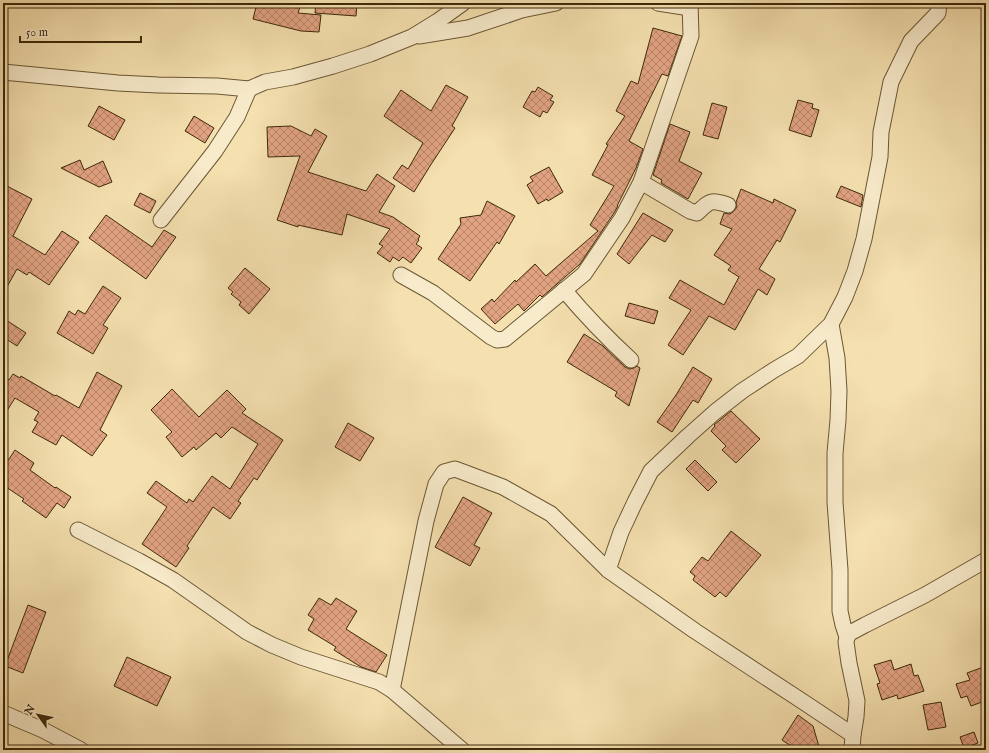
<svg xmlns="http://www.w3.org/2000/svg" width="989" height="753" viewBox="0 0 989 753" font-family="'IM FELL English',serif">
  <defs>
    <pattern id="building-cross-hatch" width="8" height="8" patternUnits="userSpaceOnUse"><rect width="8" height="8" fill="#e2a382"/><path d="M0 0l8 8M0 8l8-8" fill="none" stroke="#b88569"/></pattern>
  </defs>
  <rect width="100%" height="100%" fill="#f5e0af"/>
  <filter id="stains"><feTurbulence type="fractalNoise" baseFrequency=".005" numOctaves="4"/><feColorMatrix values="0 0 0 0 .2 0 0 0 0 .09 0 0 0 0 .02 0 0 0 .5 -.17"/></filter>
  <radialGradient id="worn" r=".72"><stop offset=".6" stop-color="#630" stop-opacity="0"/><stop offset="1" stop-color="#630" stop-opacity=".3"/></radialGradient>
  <g fill="url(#building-cross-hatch)" stroke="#3d290b">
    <polygon points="257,3 285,3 300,7 298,13 321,15 319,32 301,31 253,19"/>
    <polygon points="316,3 357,3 356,16 315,13"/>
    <polygon points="653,28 682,36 668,76 662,74 629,141 643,149 636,168 617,206 618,206 614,213 580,264 542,297 540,295 524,311 518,304 495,324 481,309 492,299 494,302 515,280 516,282 535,264 546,276 598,231 590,225 614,186 592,175 608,145 606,144 625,116 616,111 631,81 638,84"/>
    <polygon points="446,85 468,97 452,126 455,128 430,166 414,192 393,178 402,165 408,169 423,143 384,116 401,90 431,111"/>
    <polygon points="538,87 553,96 550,100 554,102 547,113 543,111 540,117 523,107 532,91 535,92"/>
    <polygon points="798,100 813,104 812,108 819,110 811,137 789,130"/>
    <polygon points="712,103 727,107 718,139 703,135"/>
    <polygon points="99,106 125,120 114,140 88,126"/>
    <polygon points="194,116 214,128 205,143 185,131"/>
    <polygon points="670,124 690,132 679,161 702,173 688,199 661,183 662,180 653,175"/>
    <polygon points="291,126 311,136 315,129 327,136 308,172 366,191 377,174 395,186 379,212 393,217 420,236 418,239 419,240 416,244 422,248 411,263 403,257 399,261 393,257 390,262 377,253 383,246 379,244 390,229 347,214 342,235 298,225 298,227 277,220 300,156 268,157 267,127"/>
    <polygon points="80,160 84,170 103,161 112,182 99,187 61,168"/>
    <polygon points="549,167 563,192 548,201 547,199 538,204 527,185 533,181 530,177"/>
    <polygon points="3,184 32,199 13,236 45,255 62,231 79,242 49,285 29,272 27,275 17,269 3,294"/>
    <polygon points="841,186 863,195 861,207 836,197"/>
    <polygon points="741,189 773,203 774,199 796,210 780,242 777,240 759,269 775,279 767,295 758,289 735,330 709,316 683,355 668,345 691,310 669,298 680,280 724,305 739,277 728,270 731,266 714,255 732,229 720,224 724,213 730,214 734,211 737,207 736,202"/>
    <polygon points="140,193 156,201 150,213 134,205"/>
    <polygon points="487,201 515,216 499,244 497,242 470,281 438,259 461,224 460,218 481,215"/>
    <polygon points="643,213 673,230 665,242 652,235 629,264 617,254"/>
    <polygon points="106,215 152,247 164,230 176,237 146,279 89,238"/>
    <polygon points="245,268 270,289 249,314 239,305 241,302 231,294 233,292 228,288"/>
    <polygon points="103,286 121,298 103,325 108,328 93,354 57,333 69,311 75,315 78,310 85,314"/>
    <polygon points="629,303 658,311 654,324 625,316"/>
    <polygon points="3,318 26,333 17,346 3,337"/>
    <polygon points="584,334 603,346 625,367 629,369 634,368 637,366 640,368 629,406 615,396 617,392 567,362"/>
    <polygon points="693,367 712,379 698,403 693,400 672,432 657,422 676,395"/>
    <polygon points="97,372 122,386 100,430 107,435 92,456 62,435 56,445 32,432 38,422 34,420 39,412 15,398 3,417 3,377 9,380 13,374 20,378 21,376 55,396 56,395 79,408"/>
    <polygon points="172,389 199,417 227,390 246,409 242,413 283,440 257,480 254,478 238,501 241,503 230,519 213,507 187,546 189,548 176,567 142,544 167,507 147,493 156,481 187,503 189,499 193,502 212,476 230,489 258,444 232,427 221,438 216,433 196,450 194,447 182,457 166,437 172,432 151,410"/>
    <polygon points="731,411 760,439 736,463 722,450 726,446 711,431 715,426 714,425"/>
    <polygon points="348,423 374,438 360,461 335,447"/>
    <polygon points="15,450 34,463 30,470 55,488 56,487 71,497 64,508 57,503 46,518 22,501 24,499 3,485 3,468"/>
    <polygon points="695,460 717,482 708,491 686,469"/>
    <polygon points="463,497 492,513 474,545 480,548 470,566 435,547"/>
    <polygon points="731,531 761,555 726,597 720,592 715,597 693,580 695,576 690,572 702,557 708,561"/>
    <polygon points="319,598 331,605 336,598 357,611 346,629 387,655 376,672 361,667 334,650 336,647 308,630 314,619 308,615"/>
    <polygon points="28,605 46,612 23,673 5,666"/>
    <polygon points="127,657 171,677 157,706 114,686"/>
    <polygon points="891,660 894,670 911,664 914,676 918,675 924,691 898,699 897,695 882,700 877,684 880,683 874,665"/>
    <polygon points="986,666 986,682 981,684 983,690 981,691 985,701 971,706 967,696 961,698 956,684 970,680 967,673"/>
    <polygon points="941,702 946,727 928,730 923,705"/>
    <polygon points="798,715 813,726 820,750 797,750 782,740"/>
    <polygon points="974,732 978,743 964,748 960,737"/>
  </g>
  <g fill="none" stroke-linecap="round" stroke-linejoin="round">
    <g stroke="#6b5734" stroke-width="17">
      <g id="street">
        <polyline points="658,3 690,8"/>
        <polyline points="419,36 468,28 522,10 556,3"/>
        <polyline points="3,72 118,83 158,85 217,86 249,89 265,82 293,77 333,66 370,54 412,37 438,21 463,3"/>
        <path d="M641 182 690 211 697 213C710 201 710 199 728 205"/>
        <polyline points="161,220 215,151 237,117 249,89"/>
        <polyline points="401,275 433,293 491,337 497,340 505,339 584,274 622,218 641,182 691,36 690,3"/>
        <path d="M564 290C585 315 607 338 631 360"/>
        <polyline points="831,324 837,358 839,391 838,420 835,453 835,502 840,570 840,611 843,625 847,637"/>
        <polyline points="78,530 139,561 173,580 247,632 272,645 301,657 379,682 392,690 462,750"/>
        <polyline points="608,570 621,532 635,502 651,471 688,436 715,412 742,391 774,370 798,356 831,324 845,297 855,271 864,239 880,157 881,132 891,82 911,41 938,13 939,3"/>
        <polyline points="392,690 426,521 436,484 444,472 455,469 503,487 551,514 608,570 695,631 805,703 853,735"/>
        <polyline points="3,713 43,730 81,750"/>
        <polyline points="852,750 853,735 856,717 857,701 849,663 846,642 847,637 850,633 865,625 925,595 986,560"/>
      </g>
    </g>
    <use href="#street" stroke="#f8ebcb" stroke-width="15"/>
  </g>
  <rect width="989" height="753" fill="none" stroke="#f5e0af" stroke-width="16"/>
  <rect x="4" y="4" width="981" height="745" fill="none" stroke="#3d290b" stroke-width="2"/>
  <rect x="8" y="8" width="973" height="737" fill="none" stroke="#3d290b"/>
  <g transform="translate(38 715) rotate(303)" stroke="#f8ebcb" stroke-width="3" paint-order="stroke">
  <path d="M0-3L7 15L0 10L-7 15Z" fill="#3d290b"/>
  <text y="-6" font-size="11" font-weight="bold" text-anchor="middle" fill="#3d290b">N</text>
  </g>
  <path d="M20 36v6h121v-6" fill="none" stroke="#3d290b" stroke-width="2"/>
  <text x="26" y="36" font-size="12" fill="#3d290b" stroke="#f8ebcb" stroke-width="3" paint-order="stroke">50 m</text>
  <rect width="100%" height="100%" filter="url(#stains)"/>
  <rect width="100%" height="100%" fill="url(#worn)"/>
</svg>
